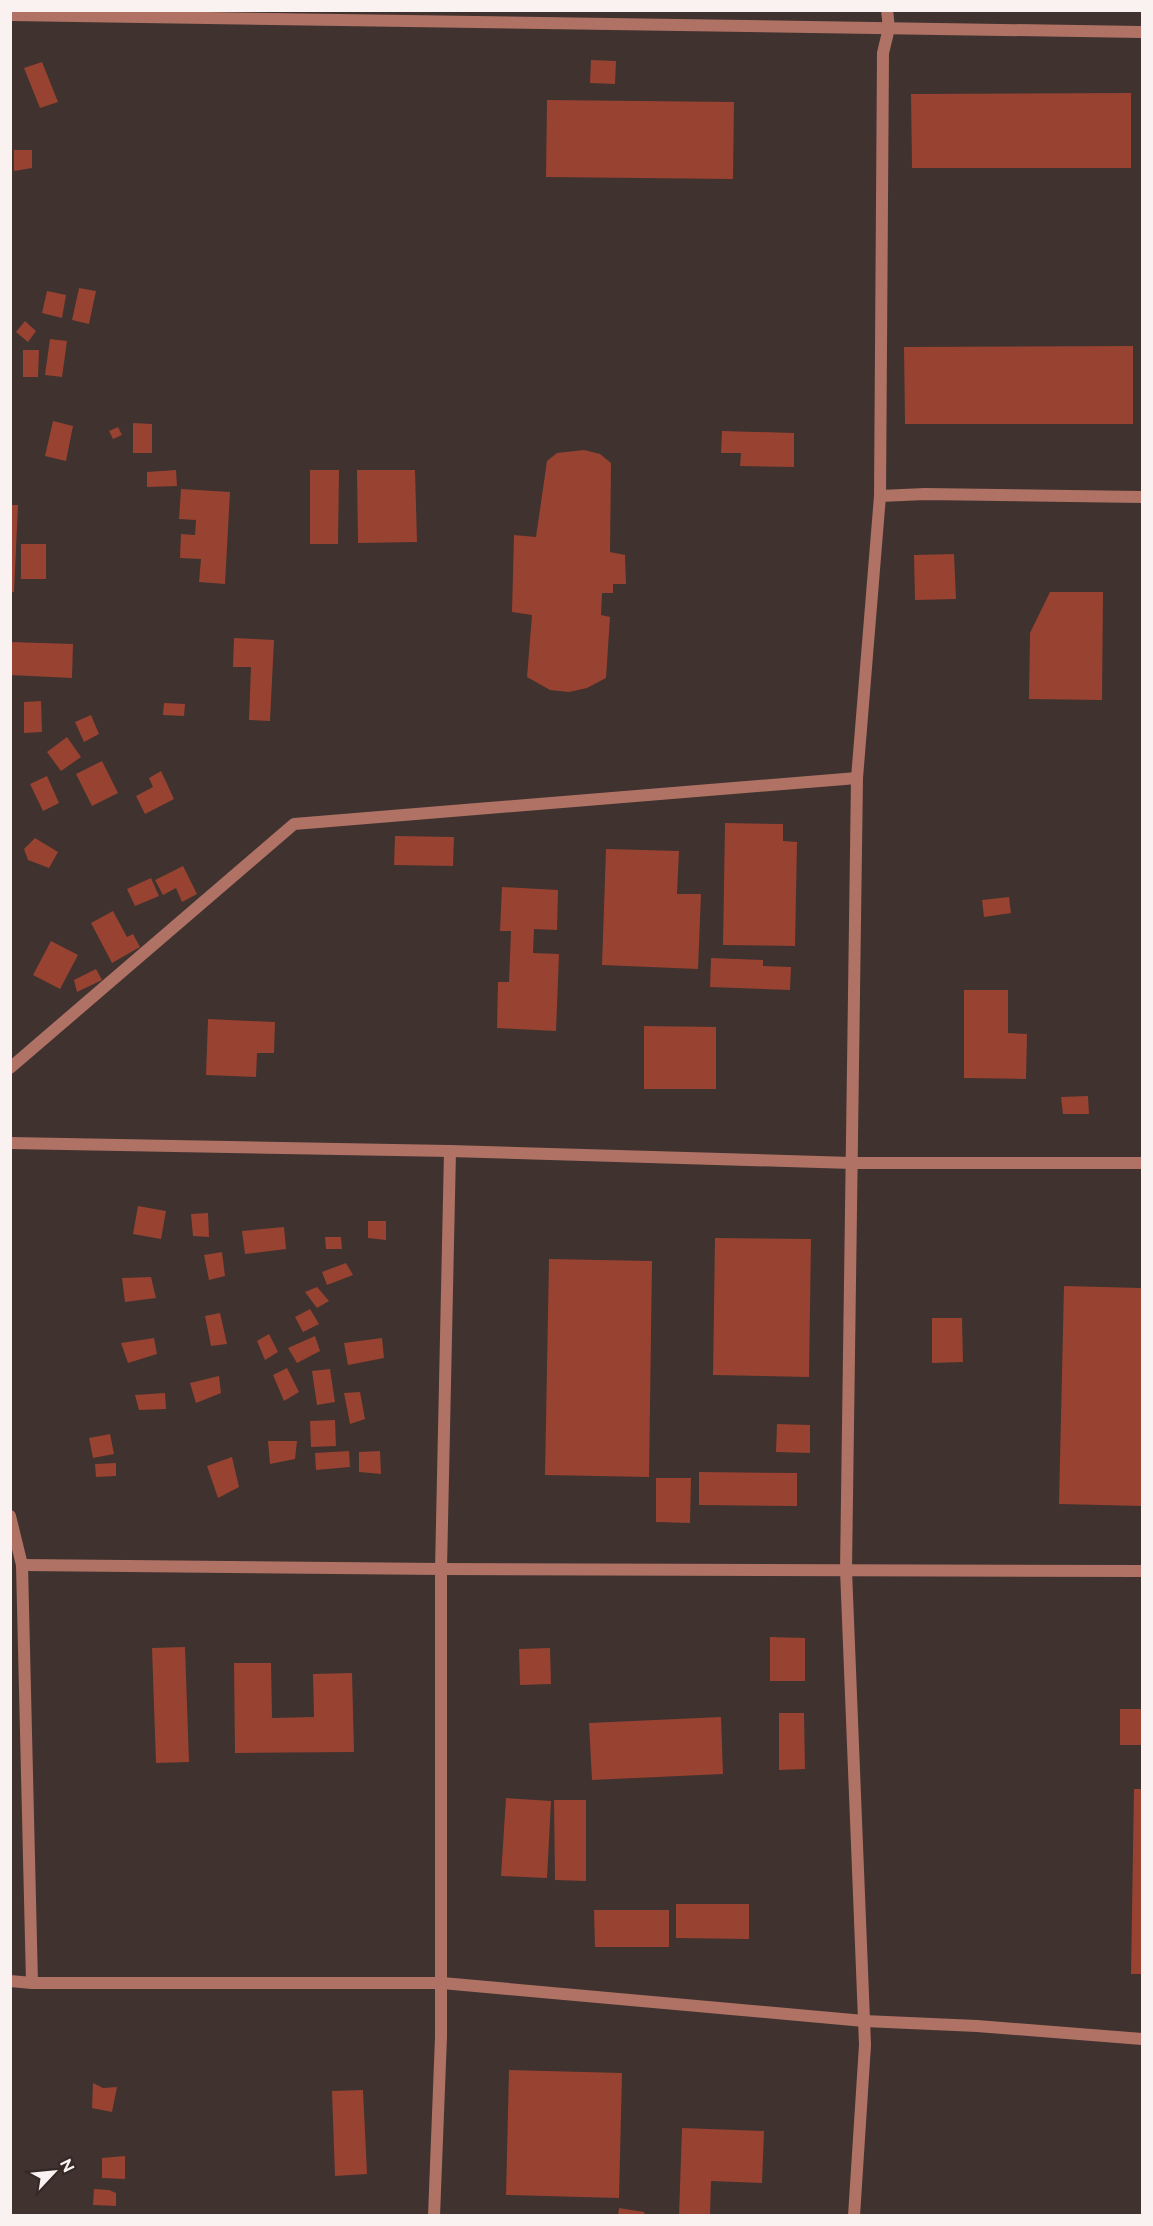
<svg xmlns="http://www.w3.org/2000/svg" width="1153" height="2226" viewBox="0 0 1153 2226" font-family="Raleway,sans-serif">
  <rect width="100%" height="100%" fill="#3f322f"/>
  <g fill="#984231">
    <polygon points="591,60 616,61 615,84 590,83"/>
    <polygon points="42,62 58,102 40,108 24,68"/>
    <polygon points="1131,93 1131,168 912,168 911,94"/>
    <polygon points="547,100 734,102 733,179 546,177"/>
    <polygon points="14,150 32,150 32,168 14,171"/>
    <polygon points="79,288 96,291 89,324 72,320"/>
    <polygon points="47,291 66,295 62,318 42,313"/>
    <polygon points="25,321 36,331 28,342 16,332"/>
    <polygon points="50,339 67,341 62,377 45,375"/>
    <polygon points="1133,346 1133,424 905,424 904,347"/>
    <polygon points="23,350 39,350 38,377 23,377"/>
    <polygon points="53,421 73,426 66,461 45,456"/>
    <polygon points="133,423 152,424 152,453 133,453"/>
    <polygon points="118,427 122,435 113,439 109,431"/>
    <polygon points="722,431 794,433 794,467 740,466 741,453 721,453"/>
    <polygon points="584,450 600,454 611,463 610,552 625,555 626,584 613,584 613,593 602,593 601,615 610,617 606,678 587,688 569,692 550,690 527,677 532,615 512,612 514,535 536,537 547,461 557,453"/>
    <polygon points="176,470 177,486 147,487 147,472"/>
    <polygon points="310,470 339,470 338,544 310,544"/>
    <polygon points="357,470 415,470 417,542 358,543"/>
    <polygon points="181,489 230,492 225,584 199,582 201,559 180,558 181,534 195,535 196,520 179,519"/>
    <polygon points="10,505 18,505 14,592 10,592"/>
    <rect x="21" y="544" width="25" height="35"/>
    <polygon points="954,554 956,599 915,600 914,555"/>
    <polygon points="1050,592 1103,592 1102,700 1029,699 1030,633"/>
    <polygon points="234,638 274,640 270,721 249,720 251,667 233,667"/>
    <polygon points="10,642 73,644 72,678 10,675"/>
    <polygon points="41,701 42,732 24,733 24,702"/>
    <polygon points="164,703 185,704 184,716 163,715"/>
    <polygon points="91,715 99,734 84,742 75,722"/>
    <polygon points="67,737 81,757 61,771 47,752"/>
    <polygon points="102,761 118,793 92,806 76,774"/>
    <polygon points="161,771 174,799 145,814 136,796 153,787 149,778"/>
    <polygon points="47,776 59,803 43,811 30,784"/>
    <polygon points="725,823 783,824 783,841 797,842 795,946 723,945"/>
    <polygon points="395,836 454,837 453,866 394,865"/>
    <polygon points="35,838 58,852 49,868 28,860 24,849"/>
    <polygon points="606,849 679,851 677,894 701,894 698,969 602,965"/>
    <polygon points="183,866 197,894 182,902 176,888 163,895 155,880"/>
    <polygon points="151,878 159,896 135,906 127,889"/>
    <polygon points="502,887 558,890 557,930 534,929 533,953 559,954 556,1031 497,1028 498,982 509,982 511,931 500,931"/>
    <polygon points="1009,897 1011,913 984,917 982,900"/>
    <polygon points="113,911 127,937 133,934 140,947 112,963 91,923"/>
    <polygon points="51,941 78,955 60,989 33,975"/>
    <polygon points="711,958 763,960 763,966 791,967 790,990 710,987"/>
    <polygon points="96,969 102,980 77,992 74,980"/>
    <polygon points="964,990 1008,990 1008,1033 1027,1034 1026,1079 964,1078"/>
    <polygon points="208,1019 275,1022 274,1053 257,1053 256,1077 206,1075"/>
    <polygon points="644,1026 716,1027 716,1089 644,1089"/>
    <polygon points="1088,1096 1089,1114 1063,1114 1061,1097"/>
    <polygon points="138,1206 166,1211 161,1239 133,1234"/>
    <polygon points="208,1213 209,1237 193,1236 191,1214"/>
    <polygon points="368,1221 386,1221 386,1240 368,1238"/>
    <polygon points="284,1227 286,1249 245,1254 242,1231"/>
    <polygon points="325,1237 341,1237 342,1249 326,1249"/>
    <polygon points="715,1238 811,1239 809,1377 713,1375"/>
    <polygon points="222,1252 225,1276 209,1280 204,1255"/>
    <polygon points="549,1259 652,1261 649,1477 545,1475"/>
    <polygon points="346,1263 353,1275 327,1285 322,1272"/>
    <polygon points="151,1277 156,1298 125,1302 122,1278"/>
    <polygon points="1064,1286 1142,1288 1142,1506 1059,1504"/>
    <polygon points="317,1287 329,1301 317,1308 305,1292"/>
    <polygon points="310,1309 319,1324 303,1332 295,1317"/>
    <polygon points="220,1313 227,1344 211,1346 205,1316"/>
    <polygon points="932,1318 962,1318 963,1362 932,1363"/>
    <polygon points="269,1334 278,1352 265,1360 257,1341"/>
    <polygon points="315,1336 320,1351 297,1363 288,1348"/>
    <polygon points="154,1338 157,1354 128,1363 121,1343"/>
    <polygon points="382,1338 384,1358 348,1365 344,1343"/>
    <polygon points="287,1368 299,1392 284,1401 273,1375"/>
    <polygon points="330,1369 335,1402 317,1405 312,1371"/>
    <polygon points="219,1376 221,1393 196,1403 190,1383"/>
    <polygon points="360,1392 365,1419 350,1424 344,1393"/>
    <polygon points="165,1393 166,1409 139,1410 135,1395"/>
    <polygon points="335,1420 336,1446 311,1447 310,1421"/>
    <polygon points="777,1424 810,1425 810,1453 776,1452"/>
    <polygon points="110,1434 114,1454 93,1458 89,1438"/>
    <polygon points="268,1441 297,1441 295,1459 270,1464"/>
    <polygon points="349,1451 350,1467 316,1470 315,1453"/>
    <polygon points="380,1451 381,1474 359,1472 359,1452"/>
    <polygon points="232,1457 239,1487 218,1498 207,1466"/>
    <polygon points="116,1463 116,1476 96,1477 95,1464"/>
    <polygon points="699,1472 797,1473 797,1506 699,1505"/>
    <polygon points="656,1478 691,1478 690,1523 656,1522"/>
    <polygon points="770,1637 805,1638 805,1681 770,1681"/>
    <polygon points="185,1647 189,1762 156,1763 152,1648"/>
    <polygon points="550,1648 551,1684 520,1685 519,1649"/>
    <polygon points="234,1663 271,1663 272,1718 314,1717 313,1674 352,1673 354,1752 235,1753"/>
    <rect x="1120" y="1709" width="22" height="36"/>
    <polygon points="779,1713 804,1713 805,1769 779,1770"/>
    <polygon points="721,1717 723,1774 592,1780 589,1723"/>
    <polygon points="1134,1789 1142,1789 1142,1974 1131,1974"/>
    <polygon points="506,1798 551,1801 547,1878 501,1876"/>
    <polygon points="554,1800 586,1800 586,1881 555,1880"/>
    <polygon points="676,1904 749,1904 749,1939 676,1938"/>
    <polygon points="594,1910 669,1910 669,1947 595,1947"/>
    <polygon points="509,2070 622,2073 619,2198 506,2195"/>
    <polygon points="93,2083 103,2088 117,2087 112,2112 92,2108"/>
    <polygon points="363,2090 367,2174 335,2176 332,2091"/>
    <polygon points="682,2128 764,2131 762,2183 711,2181 710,2216 679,2216"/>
    <polygon points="125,2156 125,2179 102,2178 102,2158"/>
    <polygon points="94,2189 109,2190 116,2193 116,2206 93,2205"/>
    <polygon points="619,2208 644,2212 645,2216 618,2216"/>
  </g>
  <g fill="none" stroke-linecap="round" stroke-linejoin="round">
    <g stroke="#af7264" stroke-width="12">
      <polyline points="10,15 1142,32"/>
      <polyline points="880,496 925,494 1142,497"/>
      <polyline points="10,1068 294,824 857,778"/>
      <polyline points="10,1143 450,1151 852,1163 1142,1163"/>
      <polyline points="10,1516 22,1565 32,1983"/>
      <polyline points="22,1565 441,1569 1142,1571"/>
      <polyline points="10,1981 32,1983 442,1983 864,2021 977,2026 1142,2039"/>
      <polyline points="434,2216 441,2037 441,1569 450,1151"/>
      <polyline points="854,2216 865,2045 846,1570 857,778 880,496 883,53 889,28 887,10"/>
    </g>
  </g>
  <rect width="1153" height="2226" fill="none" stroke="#faf2f0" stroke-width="24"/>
  <g transform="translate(54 2172) rotate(64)" stroke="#352825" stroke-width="4.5" paint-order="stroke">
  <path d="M0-4.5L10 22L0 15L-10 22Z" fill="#faf2f0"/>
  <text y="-9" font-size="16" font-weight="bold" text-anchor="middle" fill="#faf2f0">N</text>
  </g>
</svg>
